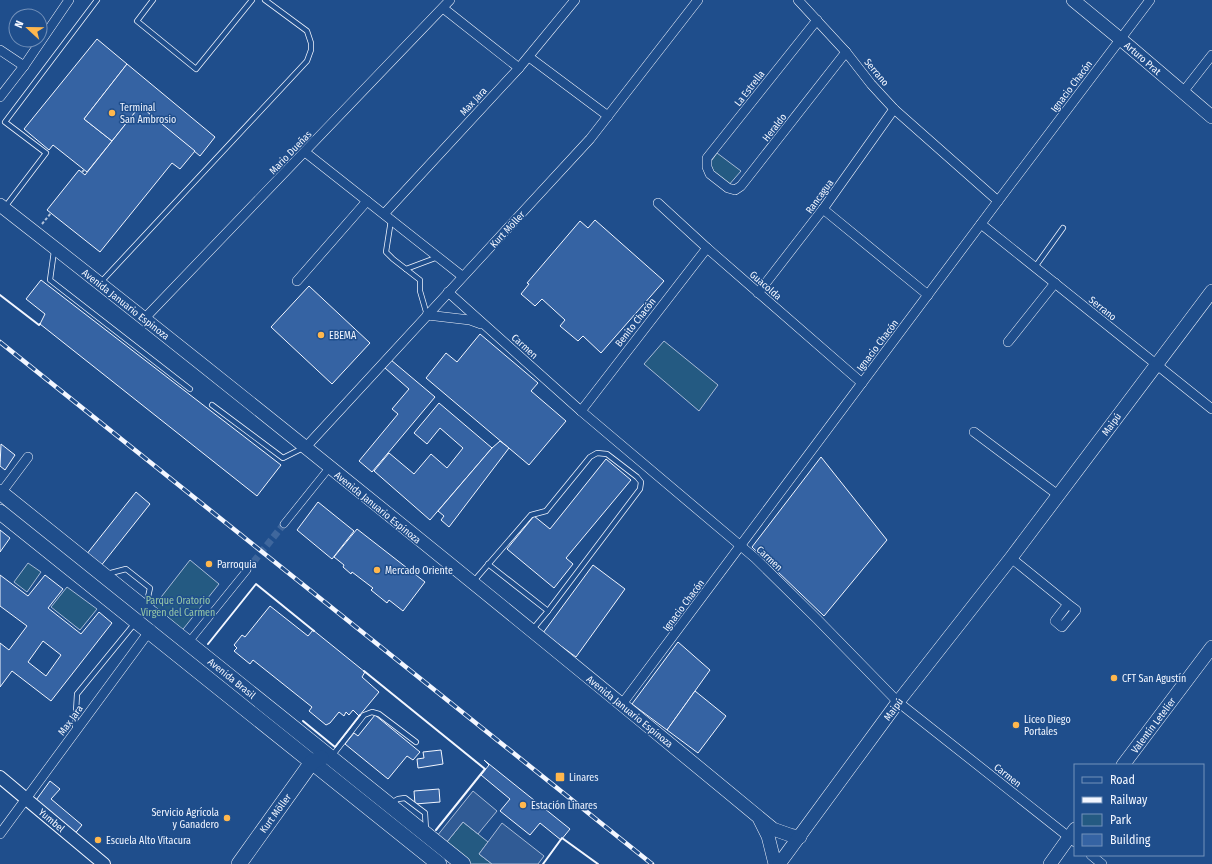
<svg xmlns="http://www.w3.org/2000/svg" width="1212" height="864" viewBox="0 0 1212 864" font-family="'Fira Sans Condensed',sans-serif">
  <rect width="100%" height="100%" fill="#1f4e8c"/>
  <g fill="#245a82" stroke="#a8bbd7">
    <polygon points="717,153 741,171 728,186 707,167"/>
    <polygon points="664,341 718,385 699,411 644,364"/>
    <polygon points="190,560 219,584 180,633 151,610"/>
    <polygon points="28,563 41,572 27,592 14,582"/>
    <polygon points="67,587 97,609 80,630 51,607"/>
    <polygon points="463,822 488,842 479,854 492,864 470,864 446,843"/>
  </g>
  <g fill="#305b95" stroke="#a8bbd7">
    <polygon points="473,791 497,811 478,834 463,822 446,843 437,836"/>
    <polygon points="502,823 544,856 538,864 492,864 479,854"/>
  </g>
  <g fill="#3563a3" stroke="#f2f6ff" fill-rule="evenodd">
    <polygon points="97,39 127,64 84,119 112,141 87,172 53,145 49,150 24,129"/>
    <polygon points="127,64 215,137 200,156 140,106 112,141 84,119"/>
    <polygon points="140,106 195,151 180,169 172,163 100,252 47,210 79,170 85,175"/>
    <polygon points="595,220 664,281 601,353 583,336 578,341 560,326 565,320 542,299 535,306 521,294 529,284 527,283 580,221 588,228"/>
    <polygon points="41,280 281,465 257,496 40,324 45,314 26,299"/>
    <polygon points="309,286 370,343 332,384 271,327"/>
    <polygon points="480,334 538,383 531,391 566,421 529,465 426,378 446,353 457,362"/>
    <polygon points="391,360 435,397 372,472 359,461 398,414 392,409 409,389 385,368"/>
    <polygon points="439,403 492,448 430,520 374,471 389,453 414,474 431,454 447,468 463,448 440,428 427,444 414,433"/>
    <polygon points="500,441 509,448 449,527 441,520 444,516 438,511 492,448"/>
    <polygon points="1,444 15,455 5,470 0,466"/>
    <polygon points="821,457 887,540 824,616 752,547"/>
    <polygon points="606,459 631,480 566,558 573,564 554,588 507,549 534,516 550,529"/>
    <polygon points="136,492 150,504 100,567 86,555"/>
    <polygon points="318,502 354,531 332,559 297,530"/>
    <polygon points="357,529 425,582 403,611 389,600 387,603 371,590 373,588 352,572 351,574 343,567 344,565 334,557"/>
    <polygon points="0,530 10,538 0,552"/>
    <polygon points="593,565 625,589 576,657 543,633"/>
    <path d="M0 575 28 596 45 575 63 589 48 608 81 634 99 612 112 623 51 701 12 671 0 687V643L9 650 27 626 0 606ZM43 641 61 655 46 676 28 662Z"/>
    <polygon points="270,606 308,636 313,630 365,672 362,677 379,692 359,716 353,710 349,715 346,712 344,716 339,712 330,723 326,725 309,711 312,707 253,660 250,664 234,651 237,648 234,645 242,635 245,637"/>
    <polygon points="678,642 710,670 667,730 632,704"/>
    <polygon points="695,691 726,716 698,753 667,730"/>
    <polygon points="375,715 420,752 413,760 407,756 388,779 345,744 354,733 358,736"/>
    <polygon points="441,750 443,764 418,768 417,759 424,758 423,752"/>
    <polygon points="484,760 570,829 561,840 540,823 530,835 500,811 510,799 481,775 489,765"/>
    <polygon points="50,781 60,789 51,799 82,825 73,836 34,803"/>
    <polygon points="439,789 440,802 415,804 414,791"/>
  </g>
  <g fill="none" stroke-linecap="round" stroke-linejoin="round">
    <polyline stroke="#3f679d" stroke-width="7" stroke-dasharray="7 3.5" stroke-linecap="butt" points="247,570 284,524"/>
    <g stroke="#f2f6ff" stroke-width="6">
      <g id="service">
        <polyline points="153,0 137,21 196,69 252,0"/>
        <polyline points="5,207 46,153 5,122 97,0"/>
        <polyline points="391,220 386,252 393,259 420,280 420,291 427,315"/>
        <polyline points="54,251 50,280 190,389"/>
        <polyline points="1035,267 1063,228"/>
        <polyline points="406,269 438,257"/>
        <polyline points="101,282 307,61 311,50 311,43 307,31 265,0"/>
        <polyline points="212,405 283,458 303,448"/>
        <polyline points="488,564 548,611"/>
        <polyline points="107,574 126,569 150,588 146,606"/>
        <polyline points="473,582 531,515 546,511 590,457 597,453 607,454 637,477 641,482 640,489 548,611 532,630"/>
        <polyline points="75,730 77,694 135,623"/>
        <polyline points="332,756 364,715 372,712 379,714 416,742"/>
        <polyline points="391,803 398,799 405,798 425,813 426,830"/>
      </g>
    </g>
    <g stroke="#f2f6ff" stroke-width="8">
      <g id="pedestrian">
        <polyline points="284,524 329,468"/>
        <polyline points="188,643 247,570"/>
      </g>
    </g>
    <g stroke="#f2f6ff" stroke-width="10">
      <g id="minor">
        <polyline points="798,0 846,52 871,84 894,109 998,201"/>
        <polyline points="443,8 519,68"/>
        <polyline points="817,20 707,158 707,167 710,174 728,188 735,190 741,186 846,52"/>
        <polyline points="0,50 24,66"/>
        <polyline points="529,57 608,116"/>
        <polyline points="1183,92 1212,55"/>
        <polyline points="0,97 24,66 69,0"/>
        <polyline points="305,152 462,276"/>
        <polyline points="658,203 707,248 862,383"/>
        <polyline points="823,209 928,295"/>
        <polyline points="384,214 519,68 575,0"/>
        <polyline points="981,224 1212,409"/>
        <polyline points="297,281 367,201"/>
        <polyline points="448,292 581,411 755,558 817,619 898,702 1075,842"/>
        <polyline points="758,293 823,209 894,109"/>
        <polyline points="427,315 470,320 481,324"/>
        <polyline points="145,318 450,0"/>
        <polyline points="1008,342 1055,283"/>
        <polyline points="581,411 707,248"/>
        <polyline points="974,432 1058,495"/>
        <polyline points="305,448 590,139 698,0"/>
        <polyline points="1,493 28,457"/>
        <polyline points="1011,558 1068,604 1076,610 1062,627 1055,621 1068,604"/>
        <polyline points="622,704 998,201 1150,0"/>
        <polyline points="0,834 151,629"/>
        <polyline points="1091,855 1102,864"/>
      </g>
    </g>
    <g stroke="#f2f6ff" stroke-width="14">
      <polyline id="tertiary" points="0,777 104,864"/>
    </g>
    <g stroke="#f2f6ff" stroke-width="14">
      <g id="secondary">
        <polyline points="1073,0 1130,47 1212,117"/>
        <path d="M0 205C261 409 518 618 773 829L790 835 800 837"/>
        <polyline points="1123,765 1212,647"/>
        <polyline points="760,820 768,836 775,864"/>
        <polyline points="779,864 898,702 1011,558 1212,291"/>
        <polyline points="1050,864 1075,829"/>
      </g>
    </g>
    <g stroke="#f2f6ff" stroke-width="16">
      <g id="primary">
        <polyline points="0,492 463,864"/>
        <polyline points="0,512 439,864"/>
        <polyline points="239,864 312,762 321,758"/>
      </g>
    </g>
    <g stroke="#b3c4dc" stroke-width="2" stroke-dasharray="3 2" stroke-linecap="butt">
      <polyline points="82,172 84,170"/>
      <polyline points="42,224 51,213"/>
    </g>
    <use href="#service" stroke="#1f4e8c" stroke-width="4.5"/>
    <use href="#pedestrian" stroke="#1f4e8c" stroke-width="7"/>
    <use href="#minor" stroke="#1f4e8c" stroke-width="9"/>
    <use href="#tertiary" stroke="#1f4e8c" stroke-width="12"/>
    <use href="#secondary" stroke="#1f4e8c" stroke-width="13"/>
    <use href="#primary" stroke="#1f4e8c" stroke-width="15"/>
    <g stroke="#f2f6ff" stroke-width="4.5">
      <polyline id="rail" points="0,342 652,864"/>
    </g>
    <use href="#rail" stroke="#1f4e8c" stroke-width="3" stroke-dasharray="9" stroke-linecap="butt"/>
    <g stroke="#f2f6ff" stroke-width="2">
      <polyline points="0,295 39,325 40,324"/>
      <polyline points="208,644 256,584 314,631"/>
      <polyline points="364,671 485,769 436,830"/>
      <polyline points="303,721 335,747 360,715"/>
      <polyline points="543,864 562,838 598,864"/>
    </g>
  </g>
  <g fill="#ffb74d" stroke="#1f4e8c" stroke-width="1.5">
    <circle cx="112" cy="113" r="4"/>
    <circle cx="321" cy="335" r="4"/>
    <circle cx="209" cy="564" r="4"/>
    <circle cx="377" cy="570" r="4"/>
    <circle cx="1114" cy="678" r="4"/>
    <circle cx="1016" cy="725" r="4"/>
    <rect x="555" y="772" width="10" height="10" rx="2"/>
    <circle cx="523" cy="805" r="4"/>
    <circle cx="227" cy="818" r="4"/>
    <circle cx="98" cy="840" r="4"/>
  </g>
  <g text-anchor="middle" stroke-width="3" stroke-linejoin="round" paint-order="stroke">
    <g font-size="10" fill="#f2f6ff" stroke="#1f4e8c">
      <text transform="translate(1143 58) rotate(41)" y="4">Arturo Prat</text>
      <text transform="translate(877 72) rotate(50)" y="4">Serrano</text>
      <text transform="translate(1071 86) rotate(-53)" y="4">Ignacio Chacón</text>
      <text transform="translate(749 88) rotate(-52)" y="4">La Estrella</text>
      <text transform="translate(473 101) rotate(-47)" y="4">Max Jara</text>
      <text transform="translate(774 127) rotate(-52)" y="4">Heraldo</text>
      <text transform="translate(290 152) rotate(-46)" y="4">Mario Dueñas</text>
      <text transform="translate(819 196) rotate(-54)" y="4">Rancagua</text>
      <text transform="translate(507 229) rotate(-47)" y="4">Kurt Möller</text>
      <text transform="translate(766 285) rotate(41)" y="4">Guacolda</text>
      <text transform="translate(126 304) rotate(38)" y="4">Avenida Januario Espinoza</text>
      <text transform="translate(1103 308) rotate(39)" y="4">Serrano</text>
      <text transform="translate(635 322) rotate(-52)" y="4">Benito Chacón</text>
      <text transform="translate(877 345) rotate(-53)" y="4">Ignacio Chacón</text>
      <text transform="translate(525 346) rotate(42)" y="4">Carmen</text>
      <text transform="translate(1111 424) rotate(-53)" y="4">Maipú</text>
      <text transform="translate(378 507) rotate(39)" y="4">Avenida Januario Espinoza</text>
      <text transform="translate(770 558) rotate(43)" y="4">Carmen</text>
      <text transform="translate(683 605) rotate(-53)" y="4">Ignacio Chacón</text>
      <text transform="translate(232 678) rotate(39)" y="4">Avenida Brasil</text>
      <text transform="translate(893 709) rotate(-53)" y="4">Maipú</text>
      <text transform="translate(630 711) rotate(39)" y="4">Avenida Januario Espinoza</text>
      <text transform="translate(70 720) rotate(-54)" y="4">Max Jara</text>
      <text transform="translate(1153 725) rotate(-53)" y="4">Valentín Letelier</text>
      <text transform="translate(1008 775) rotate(38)" y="4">Carmen</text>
      <text transform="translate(275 813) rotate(-54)" y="4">Kurt Möller</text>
      <text transform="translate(52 820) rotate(40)" y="4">Yumbel</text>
    </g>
    <g font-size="10" fill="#f2f6ff" stroke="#1f4e8c" text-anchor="start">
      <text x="120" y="111">Terminal<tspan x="120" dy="12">San Ambrosio</tspan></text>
      <text x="329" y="339">EBEMA</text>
      <text x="217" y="568">Parroquia</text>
      <text x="385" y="574">Mercado Oriente</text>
      <text x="1122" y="682">CFT San Agustín</text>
      <text x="1024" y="723">Liceo Diego<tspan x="1024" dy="12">Portales</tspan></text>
      <text x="569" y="781">Linares</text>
      <text x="531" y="809">Estación Linares</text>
      <text x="219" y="816" text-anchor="end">Servicio Agrícola<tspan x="219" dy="12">y Ganadero</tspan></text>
      <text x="106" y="844">Escuela Alto Vitacura</text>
    </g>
    <g font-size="10" fill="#97c8a6" stroke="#1f4e8c">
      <text x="178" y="604">Parque Oratorio<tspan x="178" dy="12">Virgen del Carmen</tspan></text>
    </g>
  </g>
  <rect x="1074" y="764" width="130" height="92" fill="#1f4e8c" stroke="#7391ba"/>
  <rect x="1082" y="777" width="20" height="6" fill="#1f4e8c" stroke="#7391ba"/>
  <text x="1110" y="784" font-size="12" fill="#f2f6ff">Road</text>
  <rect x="1082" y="797" width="20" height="6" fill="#f2f6ff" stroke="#7391ba"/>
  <text x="1110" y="804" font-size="12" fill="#f2f6ff">Railway</text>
  <rect x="1082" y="814" width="20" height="12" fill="#245a82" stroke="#7391ba"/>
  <text x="1110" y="824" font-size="12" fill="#f2f6ff">Park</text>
  <rect x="1082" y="834" width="20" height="12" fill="#3563a3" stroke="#7391ba"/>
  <text x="1110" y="844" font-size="12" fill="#f2f6ff">Building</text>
  <g transform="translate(28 28) rotate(292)"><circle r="19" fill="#1f4e8c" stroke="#7391ba"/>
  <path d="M0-3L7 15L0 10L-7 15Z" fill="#ffb74d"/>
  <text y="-6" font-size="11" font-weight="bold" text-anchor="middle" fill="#f2f6ff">N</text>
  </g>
</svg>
